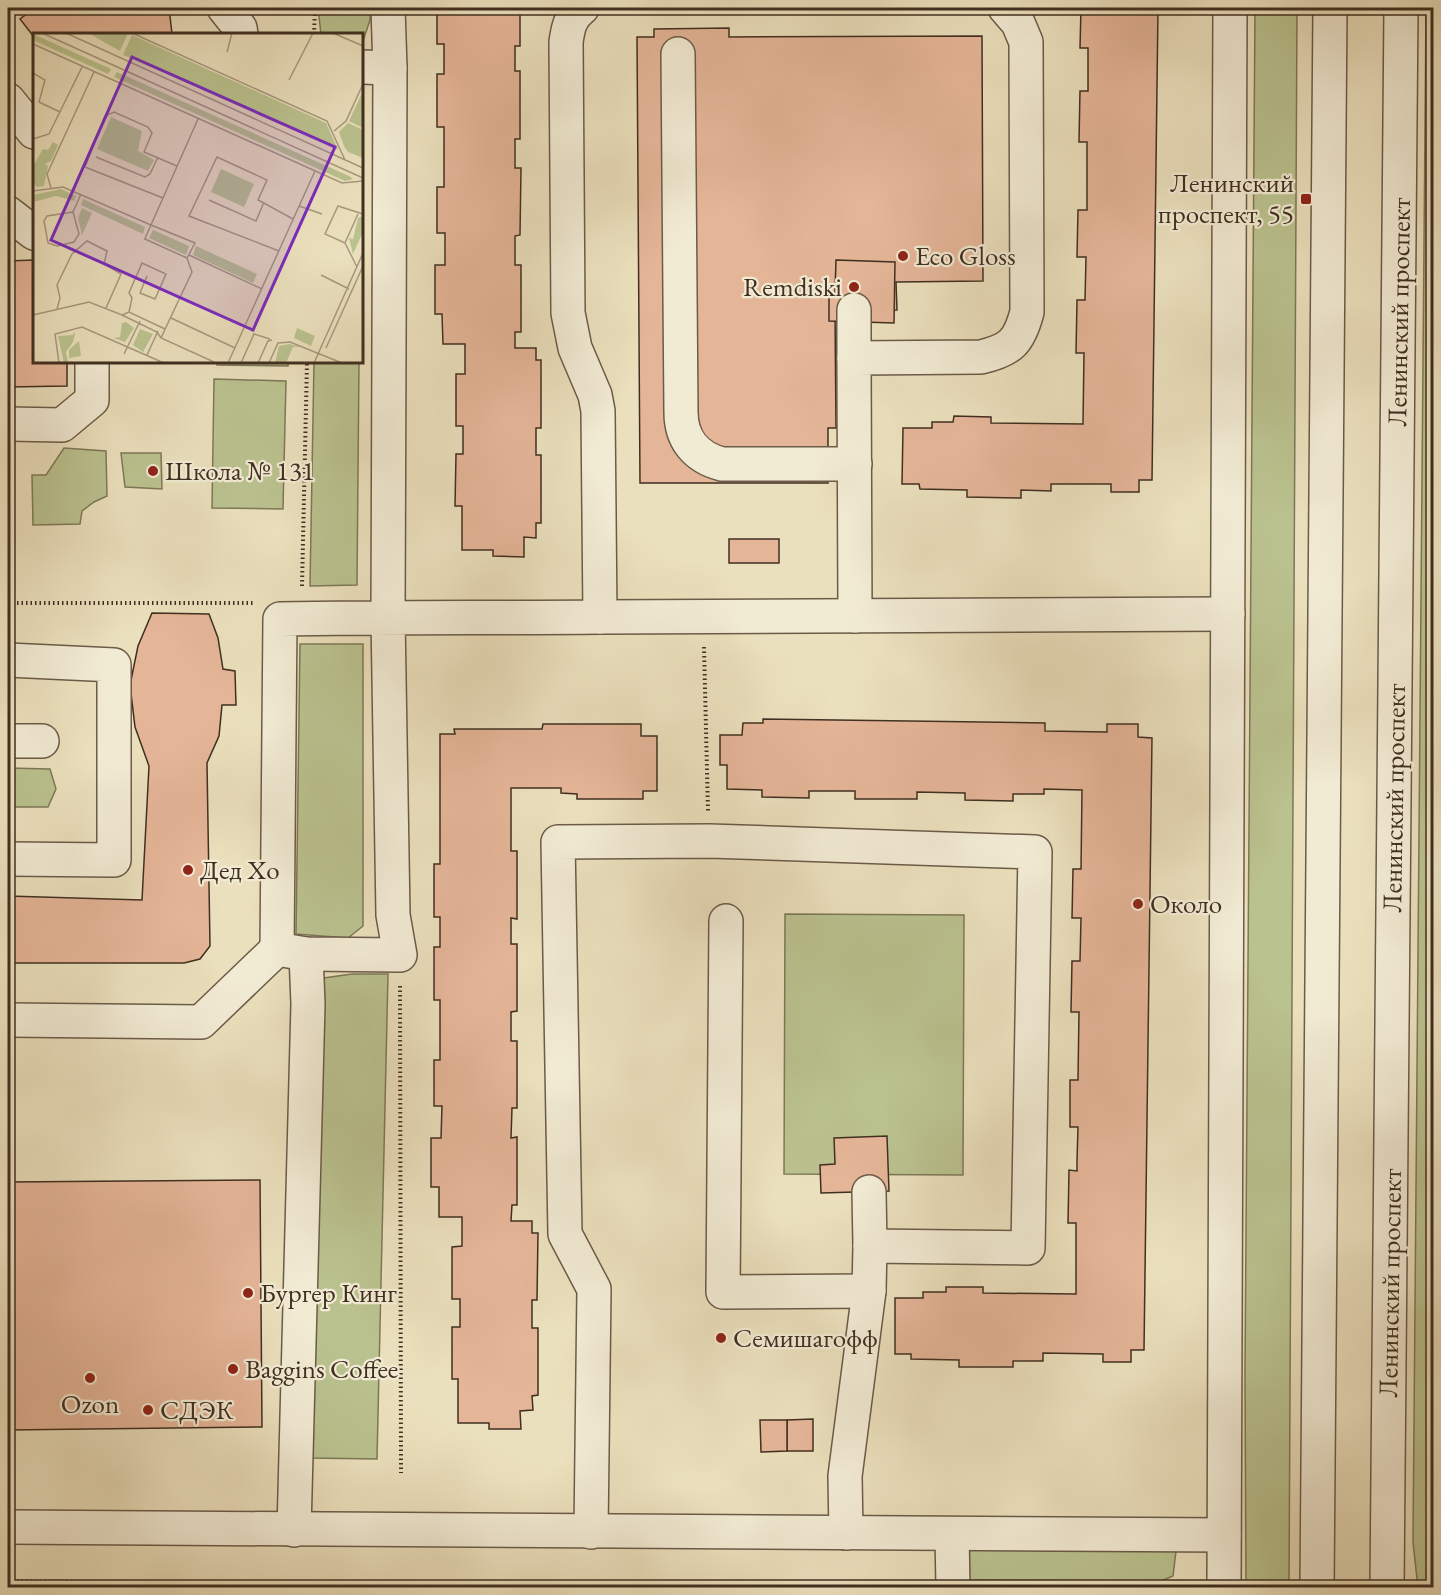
<svg xmlns="http://www.w3.org/2000/svg" width="1441" height="1595" viewBox="0 0 1441 1595" font-family="'EB Garamond',serif">
  <rect width="100%" height="100%" fill="#ebe0bd"/>
  <filter id="stains"><feTurbulence type="fractalNoise" baseFrequency=".00333" numOctaves="4"/><feColorMatrix values="0 0 0 0 .2 0 0 0 0 .09 0 0 0 0 .02 0 0 0 .5 -.17"/></filter>
  <radialGradient id="worn" r=".72"><stop offset=".6" stop-color="#630" stop-opacity="0"/><stop offset="1" stop-color="#630" stop-opacity=".3"/></radialGradient>
  <g fill="#bac28f" stroke="#7d7858" stroke-width="1.5">
    <polygon points="318,8 370,8 370,20 363,41 362,34 321,34"/>
    <polygon points="1255,8 1297,8 1289,1588 1246,1587 1245,1372"/>
    <polygon points="1426,8 1434,8 1434,1587 1418,1588 1413,1542"/>
    <polygon points="217,362 288,362 288,366 217,365"/>
    <polygon points="314,362 359,362 357,585 310,586"/>
    <polygon points="214,379 286,381 283,509 212,508"/>
    <polygon points="64,448 106,451 107,496 94,502 82,511 80,524 33,525 32,475 46,475"/>
    <polygon points="161,453 162,489 125,487 121,453"/>
    <polygon points="300,644 363,644 363,926 348,938 296,934"/>
    <polygon points="8,768 50,769 56,789 48,807 8,807"/>
    <polygon points="785,914 964,915 963,1175 784,1174"/>
    <polygon points="352,974 388,974 377,1459 309,1458 317,979"/>
    <polygon points="971,1550 1176,1551 1173,1576 1161,1581 961,1580 965,1552"/>
  </g>
  <g fill="#e5b598" stroke="#402f21" stroke-width="1.5">
    <polygon points="35,8 169,8 172,34 34,34 34,37 20,19"/>
    <polygon points="437,8 520,8 520,46 515,46 515,71 520,71 520,139 515,139 515,168 521,168 520,235 515,236 515,265 521,265 521,332 515,332 515,348 536,348 536,360 541,360 541,428 536,428 536,455 541,455 541,523 536,523 536,538 524,537 524,557 493,556 493,550 462,550 462,506 455,506 456,454 463,454 463,426 456,426 456,374 465,374 465,344 443,344 442,314 435,314 435,265 445,265 445,233 437,233 437,187 444,187 444,127 437,127 437,74 444,74 444,44 437,44"/>
    <polygon points="1081,8 1158,8 1152,480 1139,480 1139,492 1111,492 1111,484 1051,484 1051,491 1021,490 1021,498 967,497 967,490 920,489 919,484 902,484 903,428 932,428 932,422 953,422 954,416 991,417 991,423 1083,424 1084,353 1076,353 1077,300 1085,300 1086,257 1077,257 1078,210 1087,210 1087,142 1079,142 1080,91 1088,91 1088,48 1080,48"/>
    <polygon points="729,28 729,37 982,36 983,281 896,282 897,310 835,311 836,428 828,428 828,483 640,483 637,37 654,37 654,29"/>
    <polygon points="34,260 34,362 67,362 67,386 8,387 8,261"/>
    <polygon points="836,260 895,262 894,323 829,321 829,293 835,293"/>
    <rect x="729" y="539" width="50" height="24"/>
    <polygon points="152,613 209,614 218,638 223,669 235,671 236,705 222,705 219,736 207,763 210,946 200,959 184,963 8,963 8,896 142,900 149,766 135,727 130,685 138,646"/>
    <polygon points="763,719 1045,723 1045,731 1107,732 1107,724 1138,724 1138,737 1152,738 1144,1350 1131,1350 1131,1362 1103,1362 1103,1354 1043,1353 1043,1361 1013,1361 1013,1367 959,1367 959,1360 911,1359 911,1354 895,1354 895,1298 923,1298 923,1292 946,1292 946,1287 983,1287 983,1293 1076,1294 1076,1223 1068,1223 1069,1170 1077,1171 1077,1161 1078,1127 1070,1127 1070,1080 1078,1080 1079,1012 1071,1012 1072,961 1080,961 1081,918 1072,918 1073,869 1081,869 1082,790 1044,789 1044,794 1013,794 1013,801 965,800 965,793 917,792 917,799 855,799 855,791 809,791 809,798 762,797 762,790 727,789 727,765 720,765 720,735 742,735 743,723 763,723"/>
    <polygon points="543,724 641,724 641,736 657,736 657,791 643,791 643,799 577,799 577,794 561,793 561,788 511,788 511,851 517,851 517,919 511,918 511,944 517,944 517,1011 511,1012 511,1041 517,1041 517,1108 512,1108 511,1138 517,1137 517,1205 512,1205 511,1221 532,1221 532,1233 538,1233 537,1300 532,1300 532,1328 538,1328 538,1395 532,1396 533,1410 520,1411 521,1429 489,1429 489,1423 458,1423 458,1379 452,1379 452,1327 460,1327 460,1299 452,1299 452,1247 462,1246 462,1217 439,1217 439,1187 431,1187 431,1138 441,1138 442,1106 434,1106 434,1060 440,1060 440,1000 434,1000 434,947 440,947 440,917 434,917 434,864 440,864 440,734 455,734 454,729 542,729"/>
    <polygon points="887,1136 889,1191 821,1193 820,1165 835,1164 834,1138"/>
    <polygon points="260,1180 262,1427 8,1430 8,1182"/>
    <polygon points="813,1419 813,1451 787,1451 787,1420"/>
    <polygon points="760,1420 787,1420 787,1451 761,1452"/>
  </g>
  <g fill="none" stroke-linecap="round" stroke-linejoin="round">
    <g stroke="#6b5b48" stroke-width="36">
      <g id="minor">
        <polyline points="224,8 240,28 241,34"/>
        <path d="M388 8 390 68 388 618 393 915 400 955 306 954 277 949 280 619C386 617 493 618 600 617L1228 614"/>
        <path d="M582 8C570 17 568 28 566 42L568 313 575 348 595 395 598 411 600 617"/>
        <path d="M678 54 681 412C681 439 695 457 722 464H855"/>
        <polyline points="362,67 390,68"/>
        <polyline points="8,100 34,132"/>
        <polyline points="8,213 34,233"/>
        <polyline points="854,310 854,358"/>
        <polyline points="8,424 62,425 92,400 92,362"/>
        <path d="M855 616 854 358 981 357C1011 350 1019 342 1027 312L1026 42 1018 23 1005 8"/>
        <polyline points="8,660 114,665 114,860 8,859"/>
        <polyline points="8,741 42,741"/>
        <polyline points="726,921 723,1292 869,1291"/>
        <polyline points="8,1020 201,1022 277,949"/>
        <polyline points="869,1192 870,1246"/>
        <polyline points="8,1527 1224,1535"/>
        <polyline points="294,1530 308,1004 306,954"/>
        <polyline points="591,1532 594,1289 565,1234 558,842 709,841 1035,852 1028,1248 870,1246 869,1291 845,1476 846,1533"/>
        <polyline points="952,1534 953,1588"/>
        <polyline points="1224,1588 1230,8"/>
        <polyline points="1317,1588 1330,8"/>
        <polyline points="1387,1588 1401,8"/>
      </g>
    </g>
    <g stroke="#402f21" stroke-width="4" stroke-dasharray="1.5 3" stroke-linecap="butt">
      <polyline points="314,34 315,8"/>
      <polyline points="302,586 307,362"/>
      <polyline points="8,603 253,603"/>
      <polyline points="704,647 708,811"/>
      <polyline points="400,986 401,1473"/>
      <polyline points="8,1581 922,1586"/>
      <polyline points="983,1587 1122,1588"/>
    </g>
    <use href="#minor" stroke="#f2ebd4" stroke-width="33"/>
  </g>
  <g fill="#8f2418" stroke="#f2ebd4" stroke-width="2">
    <rect x="1300" y="193" width="12" height="12" rx="3"/>
    <circle cx="903" cy="256" r="6"/>
    <circle cx="854" cy="287" r="6"/>
    <circle cx="153" cy="471" r="6"/>
    <circle cx="188" cy="870" r="6"/>
    <circle cx="1138" cy="904" r="6"/>
    <circle cx="248" cy="1293" r="6"/>
    <circle cx="721" cy="1338" r="6"/>
    <circle cx="233" cy="1369" r="6"/>
    <circle cx="90" cy="1378" r="6"/>
    <circle cx="148" cy="1410" r="6"/>
  </g>
  <g text-anchor="middle" stroke-width="4.5" stroke-linejoin="round" paint-order="stroke">
    <g font-size="27" fill="#402f21" stroke="#f2ebd4" text-anchor="start">
      <text x="1294" y="192" text-anchor="end">Ленинский<tspan x="1294" dy="31">проспект, 55</tspan></text>
      <text x="915" y="265">Eco Gloss</text>
      <text x="842" y="296" text-anchor="end">Remdiski</text>
      <text x="165" y="480">Школа № 131</text>
      <text x="200" y="879">Дед Хо</text>
      <text x="1150" y="913">Около</text>
      <text x="260" y="1302">Бургер Кинг</text>
      <text x="733" y="1347">Семишагофф</text>
      <text x="245" y="1378">Baggins Coffee</text>
      <text x="90" y="1413" text-anchor="middle">Ozon</text>
      <text x="160" y="1419">СДЭК</text>
    </g>
    <g font-size="27" fill="#402f21" stroke="#f2ebd4">
      <text transform="translate(1399 312) rotate(-89)" y="9">Ленинский проспект</text>
      <text transform="translate(1394 798) rotate(-89)" y="9">Ленинский проспект</text>
      <text transform="translate(1390 1283) rotate(-89)" y="9">Ленинский проспект</text>
    </g>
  </g>
  <g transform="translate(33 33)">
    <rect width="330" height="330" fill="#ebe0bd"/>
    <path d="M55 0H95L87 18ZM0 1 78 36 75 41 0 7ZM99 2 293 90 305 117 90 22ZM84 39 316 143 320 146 312 148 81 44ZM330 58V95L316 88ZM78 84 109 98 105 118 121 127 115 138 64 116ZM315 90 330 97V125L315 119 311 113 306 99ZM20 109 25 112 18 128 12 131 15 133 11 153 4 154 0 150V133L10 116 15 117ZM188 136 221 151 211 174 178 159ZM28 156 43 163 41 168 23 163 0 169V162ZM50 166 112 194 110 201 48 172ZM49 175 59 180 49 202 45 185ZM330 183V199L320 221 316 205 320 206 325 185ZM120 197 156 213 153 222 116 205ZM163 213 224 241 220 250 160 222ZM93 289 101 295 92 309 81 305 87 304 89 290ZM264 295 282 303 278 313 261 305ZM107 296 120 301 110 319 100 312ZM41 299 42 301 40 309 33 319 35 330H31L25 303 40 302ZM46 308 48 323 36 325V317ZM256 311 267 314H260L253 330H242L246 313Z" fill="#bac28f"/>
    <path fill="none" stroke="#a7997f" stroke-width="1.5" d="M9 0 330 145M33 0 330 135M99 0 294 88 312 127M300 0 330 13M0 11 309 150 330 148M194 19 199 0M0 40 12 47 6 69 27 79M256 47 280 0M301 98 313 88 330 51M0 106 16 101 49 34M63 124 112 144 117 141 125 124M18 155 14 141 61 39M0 158 30 154 118 192 162 210 154 225 112 206 113 203 118 192 125 176 130 165 165 86M130 165 52 134 72 83 81 79 115 94 119 100 111 119 144 133M176 167 223 188 231 169M266 173 289 181M40 179 14 183 11 188 15 210 24 213 41 209 46 201 40 179 48 161M312 210 292 201 305 173 330 181M246 218 156 183 184 124 234 147 225 167 260 186M156 222 229 256M154 225 159 239 128 305 181 329M324 234 312 210 325 181M288 242 316 256M24 276 27 265 24 252 39 221 54 208 74 218 71 231 88 241 73 275M96 279 99 265 96 260 109 230 133 241 122 266 107 260 114 243M0 282 56 269 89 282 96 279 132 296M89 282 124 299 128 305M138 285 202 315M293 315 330 233M91 321 107 288M114 322 125 298M26 330 22 301 49 294 131 330M195 330 282 138M208 330 221 301 237 306M225 330 235 308 239 307M236 330 245 310 257 309 309 330M281 330 330 220"/>
    <path fill="#7b2cbf" fill-opacity="0.15" stroke="#7b2cbf" stroke-width="3" d="M99 24 302 114 220 297 18 207Z"/>
    <rect width="330" height="330" fill="none" stroke="#402f21" stroke-width="3"/>
  </g>
  <rect width="1441" height="1595" fill="none" stroke="#ebe0bd" stroke-width="30"/>
  <rect x="9" y="9" width="1423" height="1577" fill="none" stroke="#402f21" stroke-width="3"/>
  <rect x="15" y="15" width="1411" height="1565" fill="none" stroke="#402f21" stroke-width="1.5"/>
  <rect width="100%" height="100%" filter="url(#stains)"/>
  <rect width="100%" height="100%" fill="url(#worn)"/>
</svg>
